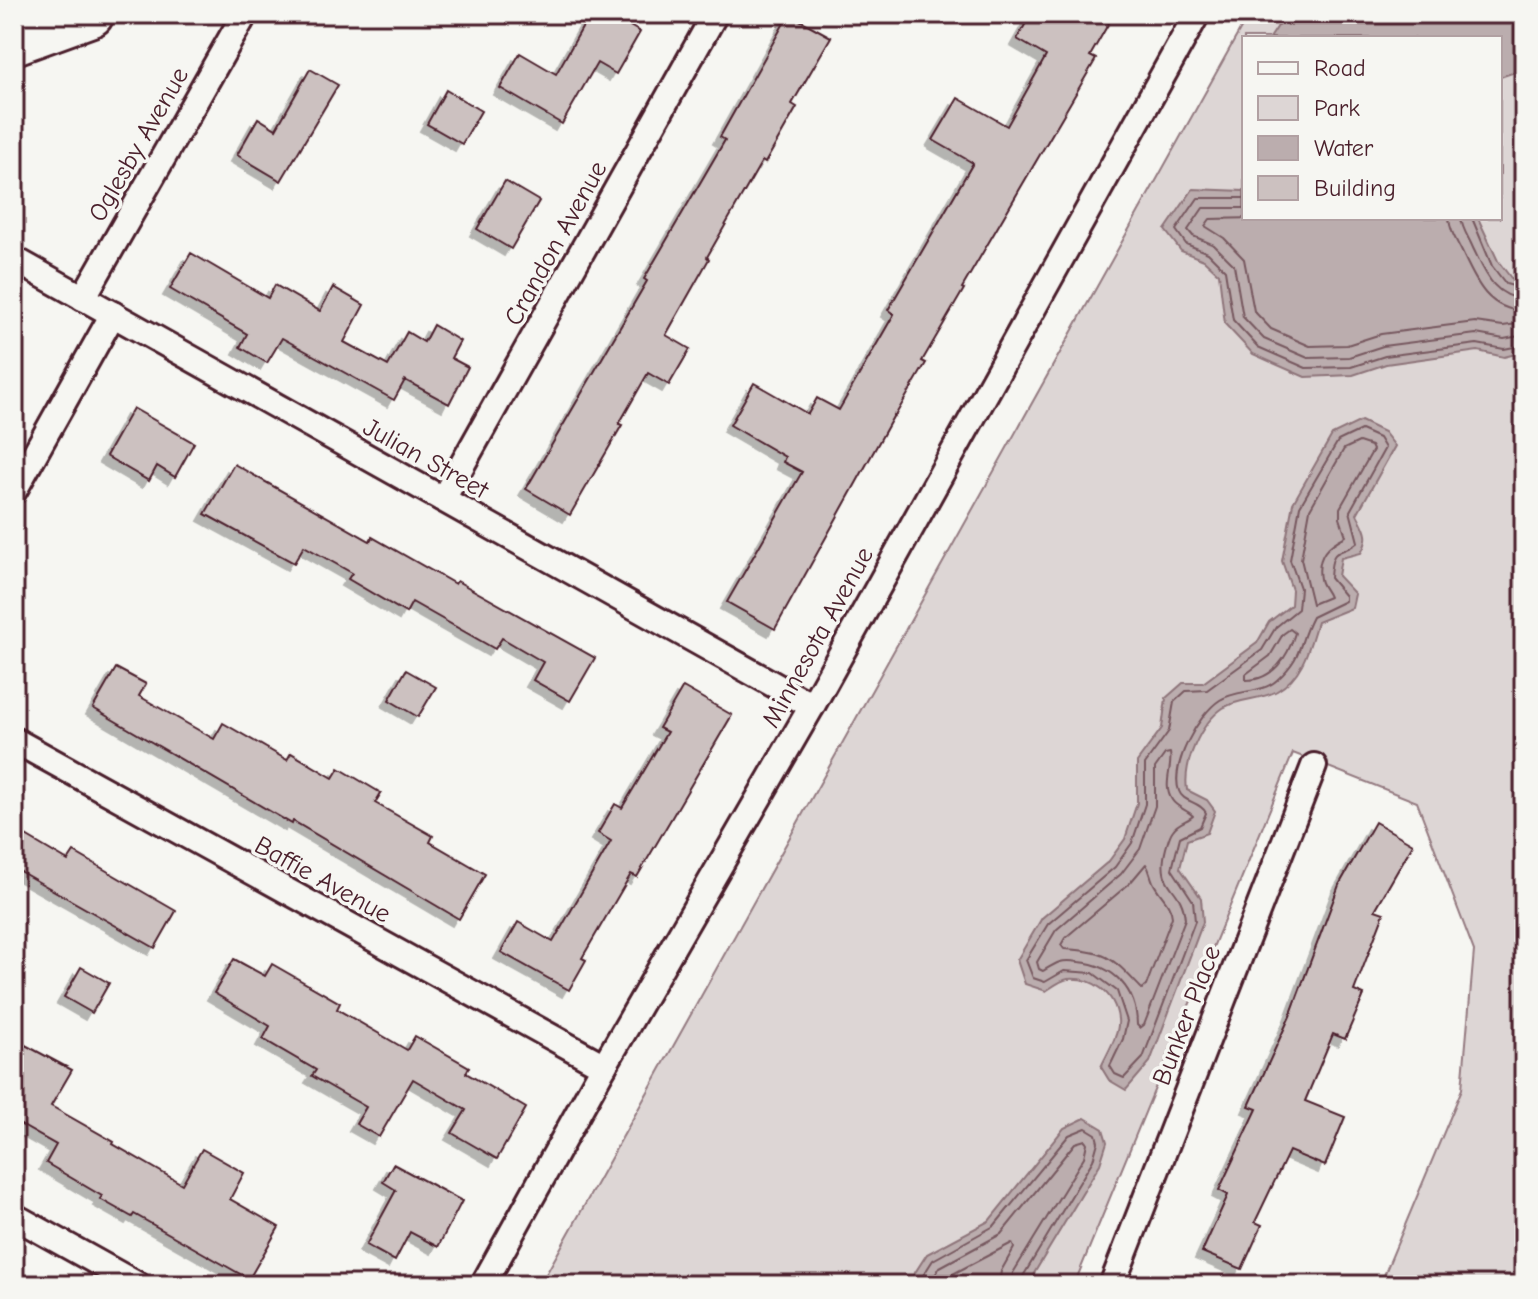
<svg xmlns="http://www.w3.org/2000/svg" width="1538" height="1299" viewBox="0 0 1538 1299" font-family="'Comic Neue',sans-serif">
  <defs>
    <filter id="shadow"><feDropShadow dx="-7" dy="7" stdDeviation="0" flood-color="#0004"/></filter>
  </defs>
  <rect width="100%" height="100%" fill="#f6f6f2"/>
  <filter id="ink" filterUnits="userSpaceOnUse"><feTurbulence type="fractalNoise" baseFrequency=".0125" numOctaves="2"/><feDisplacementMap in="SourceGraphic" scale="16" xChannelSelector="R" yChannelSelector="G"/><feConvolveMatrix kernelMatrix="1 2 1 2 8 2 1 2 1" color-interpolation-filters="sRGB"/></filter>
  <g filter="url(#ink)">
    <path fill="#ddd6d5" stroke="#947a80" stroke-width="2" fill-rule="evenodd" d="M1249 14H1524V1285H1380L1462 1089 1474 951 1417 802 1293 753 1074 1285H540ZM1244 38H1500V218H1244Z"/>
    <g fill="#bbadae" stroke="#8e747a" stroke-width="2">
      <polygon points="1286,14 1524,14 1524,69 1500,77 1500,38 1270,38"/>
      <polygon points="1193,189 1244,191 1244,218 1478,218 1498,261 1511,278 1524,282 1524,352 1504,357 1478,351 1386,364 1353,375 1305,377 1253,354 1225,324 1219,274 1204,260 1181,251 1165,230"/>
      <path d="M1361 421 1384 432 1395 446 1357 514C1365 530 1371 536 1361 553L1341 558 1338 576 1355 594 1352 608 1317 622C1309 648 1303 676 1277 691 1262 700 1238 698 1223 708 1200 724 1183 763 1187 790L1207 800 1215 811 1207 833 1187 840 1180 868 1201 898 1203 922 1150 1062 1126 1090 1109 1080 1101 1067C1107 1053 1120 1034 1118 1019 1115 993 1093 977 1068 979 1061 980 1052 987 1046 991L1025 984 1017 960 1042 918 1109 861 1125 839 1137 803V762L1162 728 1166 698 1183 683H1203L1257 643 1269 622 1291 605 1292 590 1282 561 1293 503 1332 435Z"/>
      <polygon points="1085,1118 1103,1129 1107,1142 1100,1164 1027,1285 907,1285 927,1254 989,1221 1064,1128"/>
    </g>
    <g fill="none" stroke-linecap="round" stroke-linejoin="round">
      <g stroke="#77585f" stroke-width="2">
        <polyline points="1244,198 1198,198 1176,230 1186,244 1208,253 1225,270 1233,320 1258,347 1306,368 1351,367 1385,356 1477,344 1504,349 1524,345"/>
        <polyline points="1244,208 1203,208 1188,230 1193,236 1214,245 1234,265 1243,317 1264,339 1308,358 1349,357 1383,346 1476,334 1504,339 1524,335"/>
        <polyline points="1254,218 1210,219 1205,226 1224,238 1244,259 1254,311 1271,329 1310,346 1347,345 1381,334 1475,322 1503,326 1524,323"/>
        <path d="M1449 218C1450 232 1457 241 1463 254 1476 282 1488 310 1524 311"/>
        <path d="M1461 218C1462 229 1469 238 1473 248 1485 272 1493 297 1524 299"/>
        <polyline points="1472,218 1492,266 1506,284 1524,289"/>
        <path d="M1361 430 1379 438 1385 448 1350 511 1358 542C1339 558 1332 542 1330 578L1345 596V601L1312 617C1297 646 1304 655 1277 680 1262 694 1237 689 1220 700 1198 714 1170 766 1179 791 1183 803 1200 801 1206 813L1200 827 1180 837 1172 869 1193 901 1195 921 1143 1058 1124 1078 1115 1074 1110 1066 1123 1039 1127 1021 1117 991 1093 973 1064 971 1045 982 1033 978 1026 960 1048 924 1115 867 1132 843 1145 804V764L1169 731 1174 702 1186 691 1207 690 1262 650 1276 627 1298 609 1300 588 1290 560 1300 506 1338 441Z"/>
        <path d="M1359 442 1371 446 1373 450 1340 508V518L1346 536C1328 545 1316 555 1320 579 1321 586 1327 591 1329 597L1312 604 1301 559 1310 509 1344 449Z"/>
        <path d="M1290 629 1295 633C1288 657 1273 680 1246 680V674L1270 656 1283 634Z"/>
        <path d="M1170 753C1173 768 1162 785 1172 800 1177 808 1188 810 1193 816 1188 821 1178 822 1173 830 1169 835 1168 842 1166 848 1155 891 1182 883 1185 919L1144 1025 1140 1028 1137 1025C1137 990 1114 965 1079 962 1073 961 1066 960 1060 962 1054 964 1048 968 1043 971L1039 969 1037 962 1056 930 1121 874 1140 849 1155 806V768L1165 754Z"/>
        <path d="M1146 864C1150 870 1150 875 1153 882 1159 895 1171 903 1172 917L1146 986 1142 989C1113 959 1109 951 1064 949L1061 945 1065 938 1130 883Z"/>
        <polyline points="917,1285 933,1260 994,1226 1069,1135 1086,1128 1096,1134 1098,1142 1093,1160 1022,1278 1021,1285"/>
        <polyline points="929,1285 940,1267 1001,1234 1075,1143 1085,1140 1087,1143 1084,1157 1013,1273 1011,1285"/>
        <polyline points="943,1285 949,1276 1012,1243 1014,1248 1001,1271 999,1285"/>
      </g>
    </g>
    <g fill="#ccc1c0" stroke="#4a1f2b" stroke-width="2" filter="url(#shadow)">
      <polygon points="590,14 610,14 640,32 616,74 597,63 562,124 500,88 520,53 556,74"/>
      <polygon points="789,14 831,37 792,104 797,107 765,163 762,161 707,257 709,259 666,335 690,349 669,385 648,373 619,424 622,425 570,515 526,489 647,281 644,279 725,140 720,137"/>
      <polygon points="1031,14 1114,14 1090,56 1096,59 962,288 964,289 922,361 926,363 895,416 894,415 775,629 727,602 802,472 783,462 785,457 730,425 754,383 808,414 817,398 839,410 894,314 888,310 973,163 933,140 958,98 1007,126 1046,56 1017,39"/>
      <polygon points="310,69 338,85 281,181 237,155 258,118 276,129"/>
      <polygon points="446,90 481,111 462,144 427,124"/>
      <polygon points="505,181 539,201 511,249 477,229"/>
      <polygon points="191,253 268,298 275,285 320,311 333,287 364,305 344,342 388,366 407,332 424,342 433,325 460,341 451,358 468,367 449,404 405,380 394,400 282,338 267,363 240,347 247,334 170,289"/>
      <polygon points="133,408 194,443 175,477 157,466 149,481 106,456"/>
      <polygon points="234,464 370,541 372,537 455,584 457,581 595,658 570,701 533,680 543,662 502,638 495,649 412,602 406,613 348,579 352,573 304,546 294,563 205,514"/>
      <polygon points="116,668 146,684 139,696 214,739 223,723 287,760 291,753 333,778 339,768 381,793 375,803 433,836 430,842 485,874 459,919 293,821 292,824 93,708"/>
      <polygon points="406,670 436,687 418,717 389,700"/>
      <polygon points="683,687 732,715 637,877 631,874 582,958 586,960 569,990 501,952 518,922 553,942 611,841 598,833 615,804 622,808 667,732 659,728"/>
      <polygon points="1375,822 1413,844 1375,910 1384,913 1354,991 1364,995 1345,1039 1333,1034 1305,1101 1345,1117 1325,1166 1289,1151 1255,1222 1262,1225 1242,1269 1202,1252 1228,1195 1219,1190 1257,1109 1249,1106 1290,1016 1339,885"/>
      <polygon points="14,829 68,861 74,852 176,911 155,948 14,868"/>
      <polygon points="234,959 265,976 272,964 340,1003 337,1009 407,1050 415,1036 469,1067 466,1073 526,1108 497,1159 452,1133 466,1110 413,1079 379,1137 356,1124 366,1107 312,1076 316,1070 263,1039 270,1026 214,993"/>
      <polygon points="81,967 109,983 92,1013 64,997"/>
      <polygon points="14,1039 72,1070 51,1106 114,1142 113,1144 182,1184 202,1149 244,1173 230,1199 279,1227 249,1279 134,1214 132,1217 100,1199 102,1196 46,1163 56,1145 14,1121"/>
      <polygon points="393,1164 462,1201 438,1247 410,1232 395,1261 366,1245 396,1190 383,1182"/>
    </g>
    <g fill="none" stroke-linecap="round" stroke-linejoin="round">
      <g stroke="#4a1f2b" stroke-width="30">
        <g id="street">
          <polyline points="14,259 812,706"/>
          <polyline points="83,298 242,19"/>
          <polyline points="14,491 113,314"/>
          <polyline points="443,499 715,14"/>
          <polyline points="14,740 604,1066"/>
          <polyline points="14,1216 138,1285"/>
          <polyline points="483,1285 604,1066 812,706 1197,14"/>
          <polyline points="1112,1285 1314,766"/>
        </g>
      </g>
      <g stroke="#4a1f2b" stroke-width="50">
        <polyline id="highway" points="14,42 91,14"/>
      </g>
      <use href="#street" stroke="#f6f6f2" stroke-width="24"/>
      <use href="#highway" stroke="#f6f6f2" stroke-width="44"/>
    </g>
  </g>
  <g text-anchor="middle" stroke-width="7" stroke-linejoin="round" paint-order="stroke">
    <g font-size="26" fill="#4a1f2b" stroke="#f6f6f2">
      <text transform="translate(138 144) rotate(-60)" y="9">Oglesby Avenue</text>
      <text transform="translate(555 243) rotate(-61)" y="9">Crandon Avenue</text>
      <text transform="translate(426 458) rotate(29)" y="9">Julian Street</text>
      <text transform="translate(817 637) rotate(-61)" y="9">Minnesota Avenue</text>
      <text transform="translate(323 879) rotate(29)" y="9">Baffie Avenue</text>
      <text transform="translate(1186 1015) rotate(-69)" y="9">Bunker Place</text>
    </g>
  </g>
  <rect width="1538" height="1299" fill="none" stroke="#f6f6f2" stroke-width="48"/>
  <rect x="24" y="24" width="1490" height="1251" fill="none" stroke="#4a1f2b" stroke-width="3" filter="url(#ink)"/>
  <rect x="1242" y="36" width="260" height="184" fill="#f6f6f2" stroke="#b1a0a2" stroke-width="2"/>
  <rect x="1258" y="62" width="40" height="12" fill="#f6f6f2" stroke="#b1a0a2" stroke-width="2"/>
  <text x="1314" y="76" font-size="24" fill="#4a1f2b">Road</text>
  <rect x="1258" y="96" width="40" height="24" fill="#ddd6d5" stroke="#b1a0a2" stroke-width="2"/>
  <text x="1314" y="116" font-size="24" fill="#4a1f2b">Park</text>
  <rect x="1258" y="136" width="40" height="24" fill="#bbadae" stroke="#b1a0a2" stroke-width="2"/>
  <text x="1314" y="156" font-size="24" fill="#4a1f2b">Water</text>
  <rect x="1258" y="176" width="40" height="24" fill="#ccc1c0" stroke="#b1a0a2" stroke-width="2"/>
  <text x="1314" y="196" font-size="24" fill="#4a1f2b">Building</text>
</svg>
